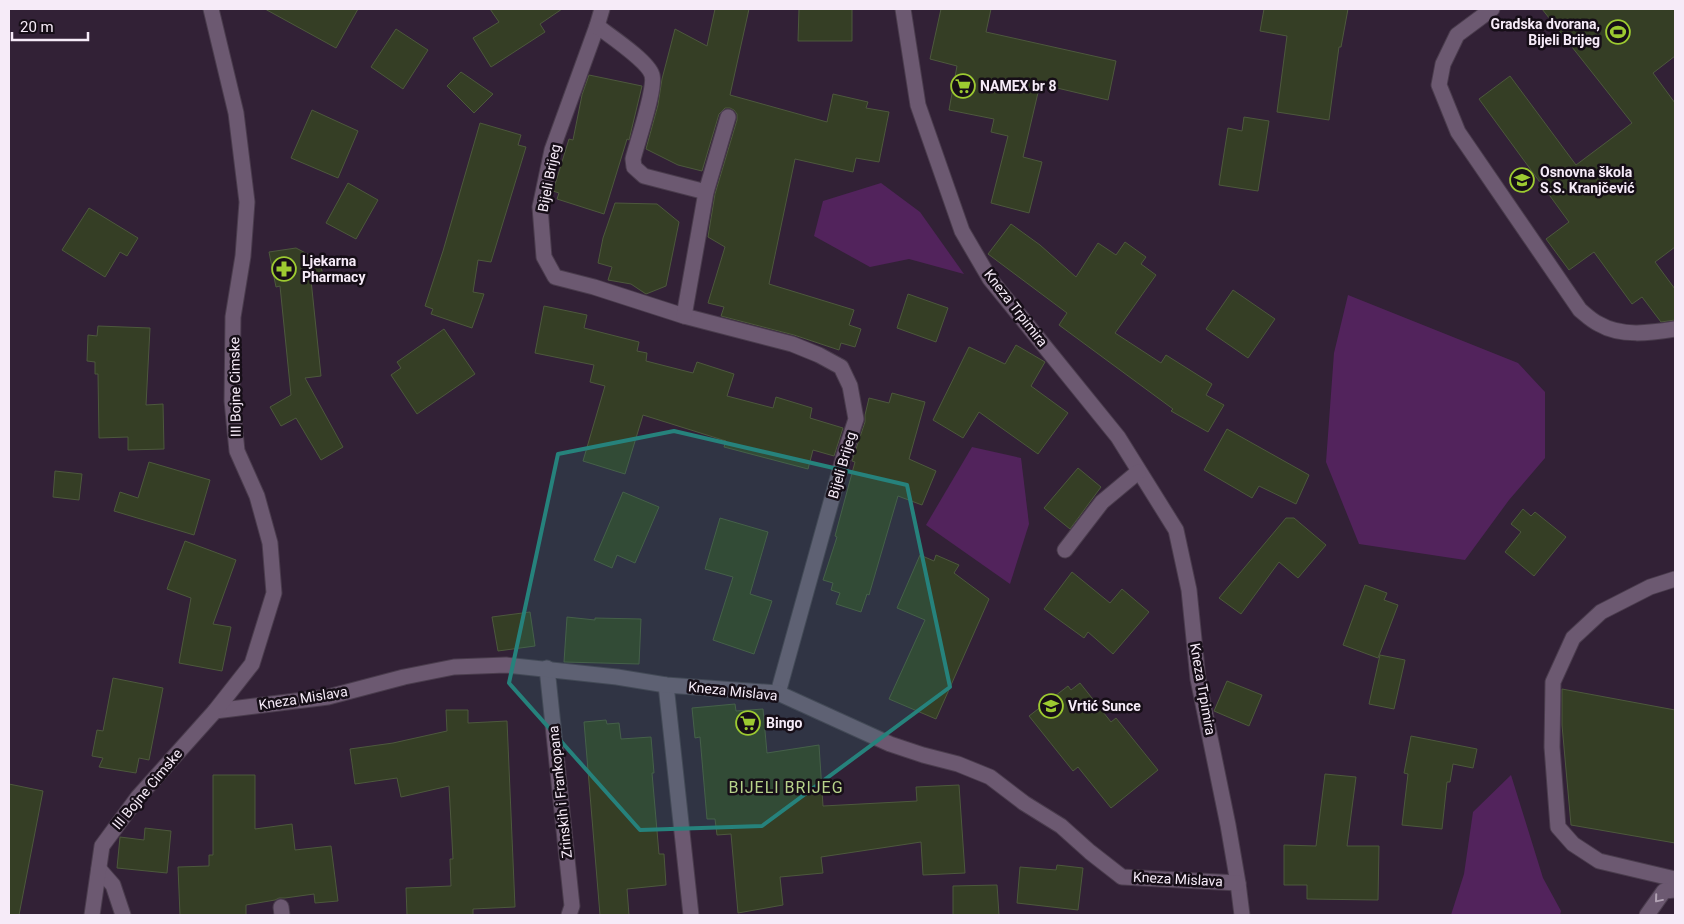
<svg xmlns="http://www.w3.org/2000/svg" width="1684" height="924" viewBox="0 0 1684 924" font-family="Roboto,sans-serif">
  <rect width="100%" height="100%" fill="#322136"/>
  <g fill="#52235c">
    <polygon points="881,183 920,212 964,274 909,259 870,267 814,236 823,201"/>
    <polygon points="1348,295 1518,363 1545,392 1545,458 1509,500 1465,560 1359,544 1326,462 1334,353"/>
    <polygon points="972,447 1021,458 1029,524 1010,584 926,525"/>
    <polygon points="1511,775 1543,878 1561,911 1560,915 1451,915 1464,874 1473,812"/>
  </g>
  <g fill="#353e25" stroke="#4d583d">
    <polygon points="265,9 358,9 336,48"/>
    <polygon points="490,9 562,9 540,24 545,32 491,67 473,38 499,22"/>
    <polygon points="715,9 749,9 730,95 827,122 833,94 868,102 866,108 889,112 879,162 856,158 853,172 795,159 769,284 854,310 849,325 861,329 855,347 841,343 839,350 794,335 721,316 724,307 708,303 725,247 708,237 715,194 737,120 737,114 734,110 730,108 725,108 719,114 702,171 678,165 646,149 658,105 662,79 675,29 707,46"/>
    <polygon points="799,9 852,9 852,41 798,41"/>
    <polygon points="941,9 991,9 986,32 1116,61 1108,100 1040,84 1023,157 1042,162 1029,213 991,203 1008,136 991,132 994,119 949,110 957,66 930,59"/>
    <polygon points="1264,9 1348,9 1341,47 1339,47 1329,120 1277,112 1287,36 1260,31"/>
    <polygon points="1542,9 1675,9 1675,56 1653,73 1675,103 1675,247 1655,262 1675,289 1675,320 1661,322 1642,297 1632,304 1594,252 1569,270 1546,239 1569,222 1479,99 1510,76 1576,165 1632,123"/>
    <polygon points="396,29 428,50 403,89 371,67"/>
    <polygon points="461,72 493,94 474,113 447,86"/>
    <polygon points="589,75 642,86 629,140 627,139 604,214 557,199 559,193 553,191 569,139 573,140 582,95"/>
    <polygon points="312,110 358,131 338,178 291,158"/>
    <polygon points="1244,117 1269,121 1258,191 1219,185 1228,128 1242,131"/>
    <polygon points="480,123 521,135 518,145 526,147 491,262 478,260 473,292 484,294 472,328 431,314 433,309 425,306 443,251"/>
    <polygon points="348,183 378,200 356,239 326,223"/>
    <polygon points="615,203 657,204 679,222 666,286 646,294 631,284 608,280 612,267 598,263 603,238"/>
    <polygon points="89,208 138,238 127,256 120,252 105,277 62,250"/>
    <polygon points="1011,224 1040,245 1076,277 1098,243 1116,255 1125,242 1146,257 1141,264 1156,275 1115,333 1161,363 1166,355 1212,384 1206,395 1224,405 1208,432 1171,411 1173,409 1059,325 1067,313 988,254"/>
    <polygon points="296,248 319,260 324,278 311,280 321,376 305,378 343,447 321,460 296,418 281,426 270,407 291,395 280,286 276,287 269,252"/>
    <polygon points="1233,290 1275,319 1248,358 1206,329"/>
    <polygon points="908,294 948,308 936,342 897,328"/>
    <polygon points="544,306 587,315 584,328 639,342 637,351 647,353 646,361 693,373 697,362 734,374 727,396 773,408 776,397 812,408 810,418 843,428 834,456 813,450 808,469 724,447 726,441 643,415 625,474 583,461 605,386 590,382 594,365 535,353"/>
    <polygon points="98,326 150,328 146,405 163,404 164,449 128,450 128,437 99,438 98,374 95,374 95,362 87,361 88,335 97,336"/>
    <polygon points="444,329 475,374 417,414 391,375 401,368 397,362"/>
    <polygon points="1016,345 1045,362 1031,386 1068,413 1038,454 979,412 963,438 933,420 969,347 1005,364"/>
    <polygon points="892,393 925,402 909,459 936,471 922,505 898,496 869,595 867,594 861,612 836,604 840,593 831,590 833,583 823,580 837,537 835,536 855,462 852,461 865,422 865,415 869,398 889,403"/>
    <polygon points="1227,429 1309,475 1296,504 1259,486 1252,498 1204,470"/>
    <polygon points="149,462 210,480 194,535 114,511 120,492 138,498"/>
    <polygon points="1078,468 1101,487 1070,529 1044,508"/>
    <polygon points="55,471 82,474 79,500 53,497"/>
    <polygon points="623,492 659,507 635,563 617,555 612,568 594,560"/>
    <polygon points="1523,509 1531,516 1535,512 1566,537 1534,576 1505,552 1521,532 1511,524"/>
    <polygon points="720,518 768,532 750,594 772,601 754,654 713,640 733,577 705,569"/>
    <polygon points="1286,518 1294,518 1326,545 1298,578 1279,562 1241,614 1219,598"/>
    <polygon points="185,541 236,560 213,624 231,627 222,671 179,663 191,598 167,589"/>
    <polygon points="920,555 934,561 936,555 959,565 954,573 989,599 936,719 889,699 925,620 897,608"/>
    <polygon points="1072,572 1110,603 1122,589 1149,612 1113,654 1088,632 1084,638 1044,609"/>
    <polygon points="1365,585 1387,593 1384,600 1398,605 1378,658 1343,645"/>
    <polygon points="530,612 535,646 498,651 492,617"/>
    <polygon points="567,617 595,620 595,618 641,619 639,664 564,662"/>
    <polygon points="1380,655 1405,660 1394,709 1369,704"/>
    <polygon points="113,678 163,688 149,760 139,758 136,773 99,767 103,758 92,756 97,730 103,731"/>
    <polygon points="1227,681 1262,695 1249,726 1214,711"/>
    <polygon points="1080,683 1111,722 1116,718 1158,770 1111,808 1078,767 1073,771 1029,716 1068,686 1071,690"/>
    <polygon points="1562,689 1675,710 1675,843 1571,825 1562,725"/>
    <polygon points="735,704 736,711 763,709 767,753 819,745 823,806 917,801 916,787 959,785 965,873 923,875 921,842 821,857 823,873 780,877 783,905 738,913 731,834 717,835 715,819 707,819 700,737 695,738 692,708"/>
    <polygon points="446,710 468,710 468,723 507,721 515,907 473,909 473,915 407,915 406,888 451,886 450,859 453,859 449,786 401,797 397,778 355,784 350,749 393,743 447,731"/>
    <polygon points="606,720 607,724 619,723 621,739 651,737 654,773 652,773 659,854 664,854 666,885 627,889 629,915 600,915 584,722"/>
    <polygon points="1411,736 1477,749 1473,768 1453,764 1450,782 1447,782 1442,829 1402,825 1408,774 1404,773"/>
    <polygon points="1325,774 1356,777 1347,846 1379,846 1378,900 1307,899 1307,885 1284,885 1284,845 1316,846"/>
    <polygon points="213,775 255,775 255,829 292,824 295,850 331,846 338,901 315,903 314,894 285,898 279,898 275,900 246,905 246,915 180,915 178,867 209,866 209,855 213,855"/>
    <polygon points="9,784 43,791 19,915 9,915"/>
    <polygon points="145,828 171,831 167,873 117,868 120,837 144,840"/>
    <polygon points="1057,865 1083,868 1078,910 1017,903 1020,867 1056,870"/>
    <polygon points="997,885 999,915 953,915 953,886"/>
  </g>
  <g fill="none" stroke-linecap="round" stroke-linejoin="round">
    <g stroke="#4a3c4d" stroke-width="17">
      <g id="minor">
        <polyline points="602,9 597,26 552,150 540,207 544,257 555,277 594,287 684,316 792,344 819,355 841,367 850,386 856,419 843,459 778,693"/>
        <polyline points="903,9 918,105 962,231 990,279 1118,437 1176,530 1189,590 1198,679 1228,825 1238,883 1242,915"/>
        <path d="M1492 9 1457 35 1443 64 1439 85 1458 132 1580 310C1586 315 1592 321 1599 324 1621 337 1650 333 1675 329"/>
        <path d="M597 26C610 36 648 61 652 75 656 88 637 143 633 159L634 167 644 176 706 192"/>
        <polyline points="684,316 706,192 728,117"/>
        <polyline points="1065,550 1102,502 1138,472"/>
        <polyline points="1675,579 1650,587 1601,612 1573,638 1553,682 1552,747 1558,827 1573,844 1599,861 1675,879"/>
        <polyline points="547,668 572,906 569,915"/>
        <polyline points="666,685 691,915"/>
        <polyline points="215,711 328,697 404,677 454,667 506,665 617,677 666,685 778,693 890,744 923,755 958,764 990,777 1024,803 1061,826 1090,852 1122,877 1238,883"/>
        <polyline points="99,869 113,885 123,915"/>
        <polyline points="281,907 282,915"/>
        <polyline points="92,915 102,846 138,797 215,711 252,664 274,593 270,543 257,496 237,451 232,401 233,317 243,256 247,202 236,113 211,9"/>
        <polyline points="1647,915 1664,891 1675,890"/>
      </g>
    </g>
    <use href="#minor" stroke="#6c5971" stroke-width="15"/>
  </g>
  <defs><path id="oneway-chevron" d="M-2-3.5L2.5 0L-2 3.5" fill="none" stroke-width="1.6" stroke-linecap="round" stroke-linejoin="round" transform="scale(1.25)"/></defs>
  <use stroke="#b1a2b4" href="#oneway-chevron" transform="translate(1658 899) rotate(130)"/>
  <path fill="#26827c" fill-opacity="0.2" stroke="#26827c" stroke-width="4" stroke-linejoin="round" d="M674 431 907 485 950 687 762 826 640 830 509 683 558 454Z"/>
  <defs>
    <g id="stadium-ring" transform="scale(1.25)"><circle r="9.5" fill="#160e17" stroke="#9dca31" stroke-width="1.5"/><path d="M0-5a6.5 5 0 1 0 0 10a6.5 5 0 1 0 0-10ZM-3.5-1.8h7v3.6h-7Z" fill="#9dca31"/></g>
    <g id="supermarket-ring" transform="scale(1.25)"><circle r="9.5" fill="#160e17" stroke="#9dca31" stroke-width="1.5"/><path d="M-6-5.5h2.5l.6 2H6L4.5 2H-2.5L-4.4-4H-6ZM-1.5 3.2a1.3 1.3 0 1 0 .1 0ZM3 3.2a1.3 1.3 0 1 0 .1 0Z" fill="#9dca31"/></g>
    <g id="school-ring" transform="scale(1.25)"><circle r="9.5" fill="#160e17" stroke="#9dca31" stroke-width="1.5"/><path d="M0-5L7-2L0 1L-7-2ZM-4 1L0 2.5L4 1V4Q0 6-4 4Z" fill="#9dca31"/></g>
    <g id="pharmacy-ring" transform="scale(1.25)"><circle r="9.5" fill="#160e17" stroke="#9dca31" stroke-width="1.5"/><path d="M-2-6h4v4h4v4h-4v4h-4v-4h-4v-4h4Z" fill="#9dca31"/></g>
  </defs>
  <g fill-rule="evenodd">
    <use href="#stadium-ring" x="1618" y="32"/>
    <use href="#supermarket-ring" x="963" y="86"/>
    <use href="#school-ring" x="1522" y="180"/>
    <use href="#pharmacy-ring" x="284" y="269"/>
    <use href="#school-ring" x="1051" y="706"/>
    <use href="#supermarket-ring" x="748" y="723"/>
  </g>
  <g text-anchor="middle" stroke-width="5" stroke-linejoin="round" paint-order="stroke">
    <g font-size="14" font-weight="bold" fill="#f6ebf8" stroke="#160e17" text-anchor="start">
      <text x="1600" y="29" text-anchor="end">Gradska dvorana,<tspan x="1600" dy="16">Bijeli Brijeg</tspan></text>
      <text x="980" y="91">NAMEX br 8</text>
      <text x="1540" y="177">Osnovna škola<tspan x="1540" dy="16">S.S. Kranjčević</tspan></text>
      <text x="302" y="266">Ljekarna<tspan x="302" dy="16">Pharmacy</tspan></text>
      <text x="1068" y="711">Vrtić Sunce</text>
      <text x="766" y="728">Bingo</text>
    </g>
    <g font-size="14" fill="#f6ebf8" stroke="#160e17">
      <text transform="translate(549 178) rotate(-79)" y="5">Bijeli Brijeg</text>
      <text transform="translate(1016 308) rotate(52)" y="5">Kneza Trpimira</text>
      <text transform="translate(235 387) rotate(-91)" y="5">III Bojne Cimske</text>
      <text transform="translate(842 465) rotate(-74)" y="5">Bijeli Brijeg</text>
      <text transform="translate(1203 689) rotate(80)" y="5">Kneza Trpimira</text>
      <text transform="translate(733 691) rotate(6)" y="5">Kneza Mislava</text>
      <text transform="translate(303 698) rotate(-9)" y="5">Kneza Mislava</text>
      <text transform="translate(147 789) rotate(-50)" y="5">III Bojne Cimske</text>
      <text transform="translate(560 792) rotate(-96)" y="5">Zrinskih i Frankopana</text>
      <text transform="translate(1178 879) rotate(3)" y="5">Kneza Mislava</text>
    </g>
    <g font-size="16" letter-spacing="1" fill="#b7d28a" stroke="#160e17">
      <text x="786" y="793">BIJELI BRIJEG</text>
    </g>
  </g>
  <rect width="1684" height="924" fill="none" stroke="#f6ebf8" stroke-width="20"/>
  <path d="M12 32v8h76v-8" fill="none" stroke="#f6ebf8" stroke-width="2.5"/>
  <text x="20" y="32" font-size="15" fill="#f6ebf8" stroke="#160e17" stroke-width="4" paint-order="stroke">20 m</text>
</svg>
